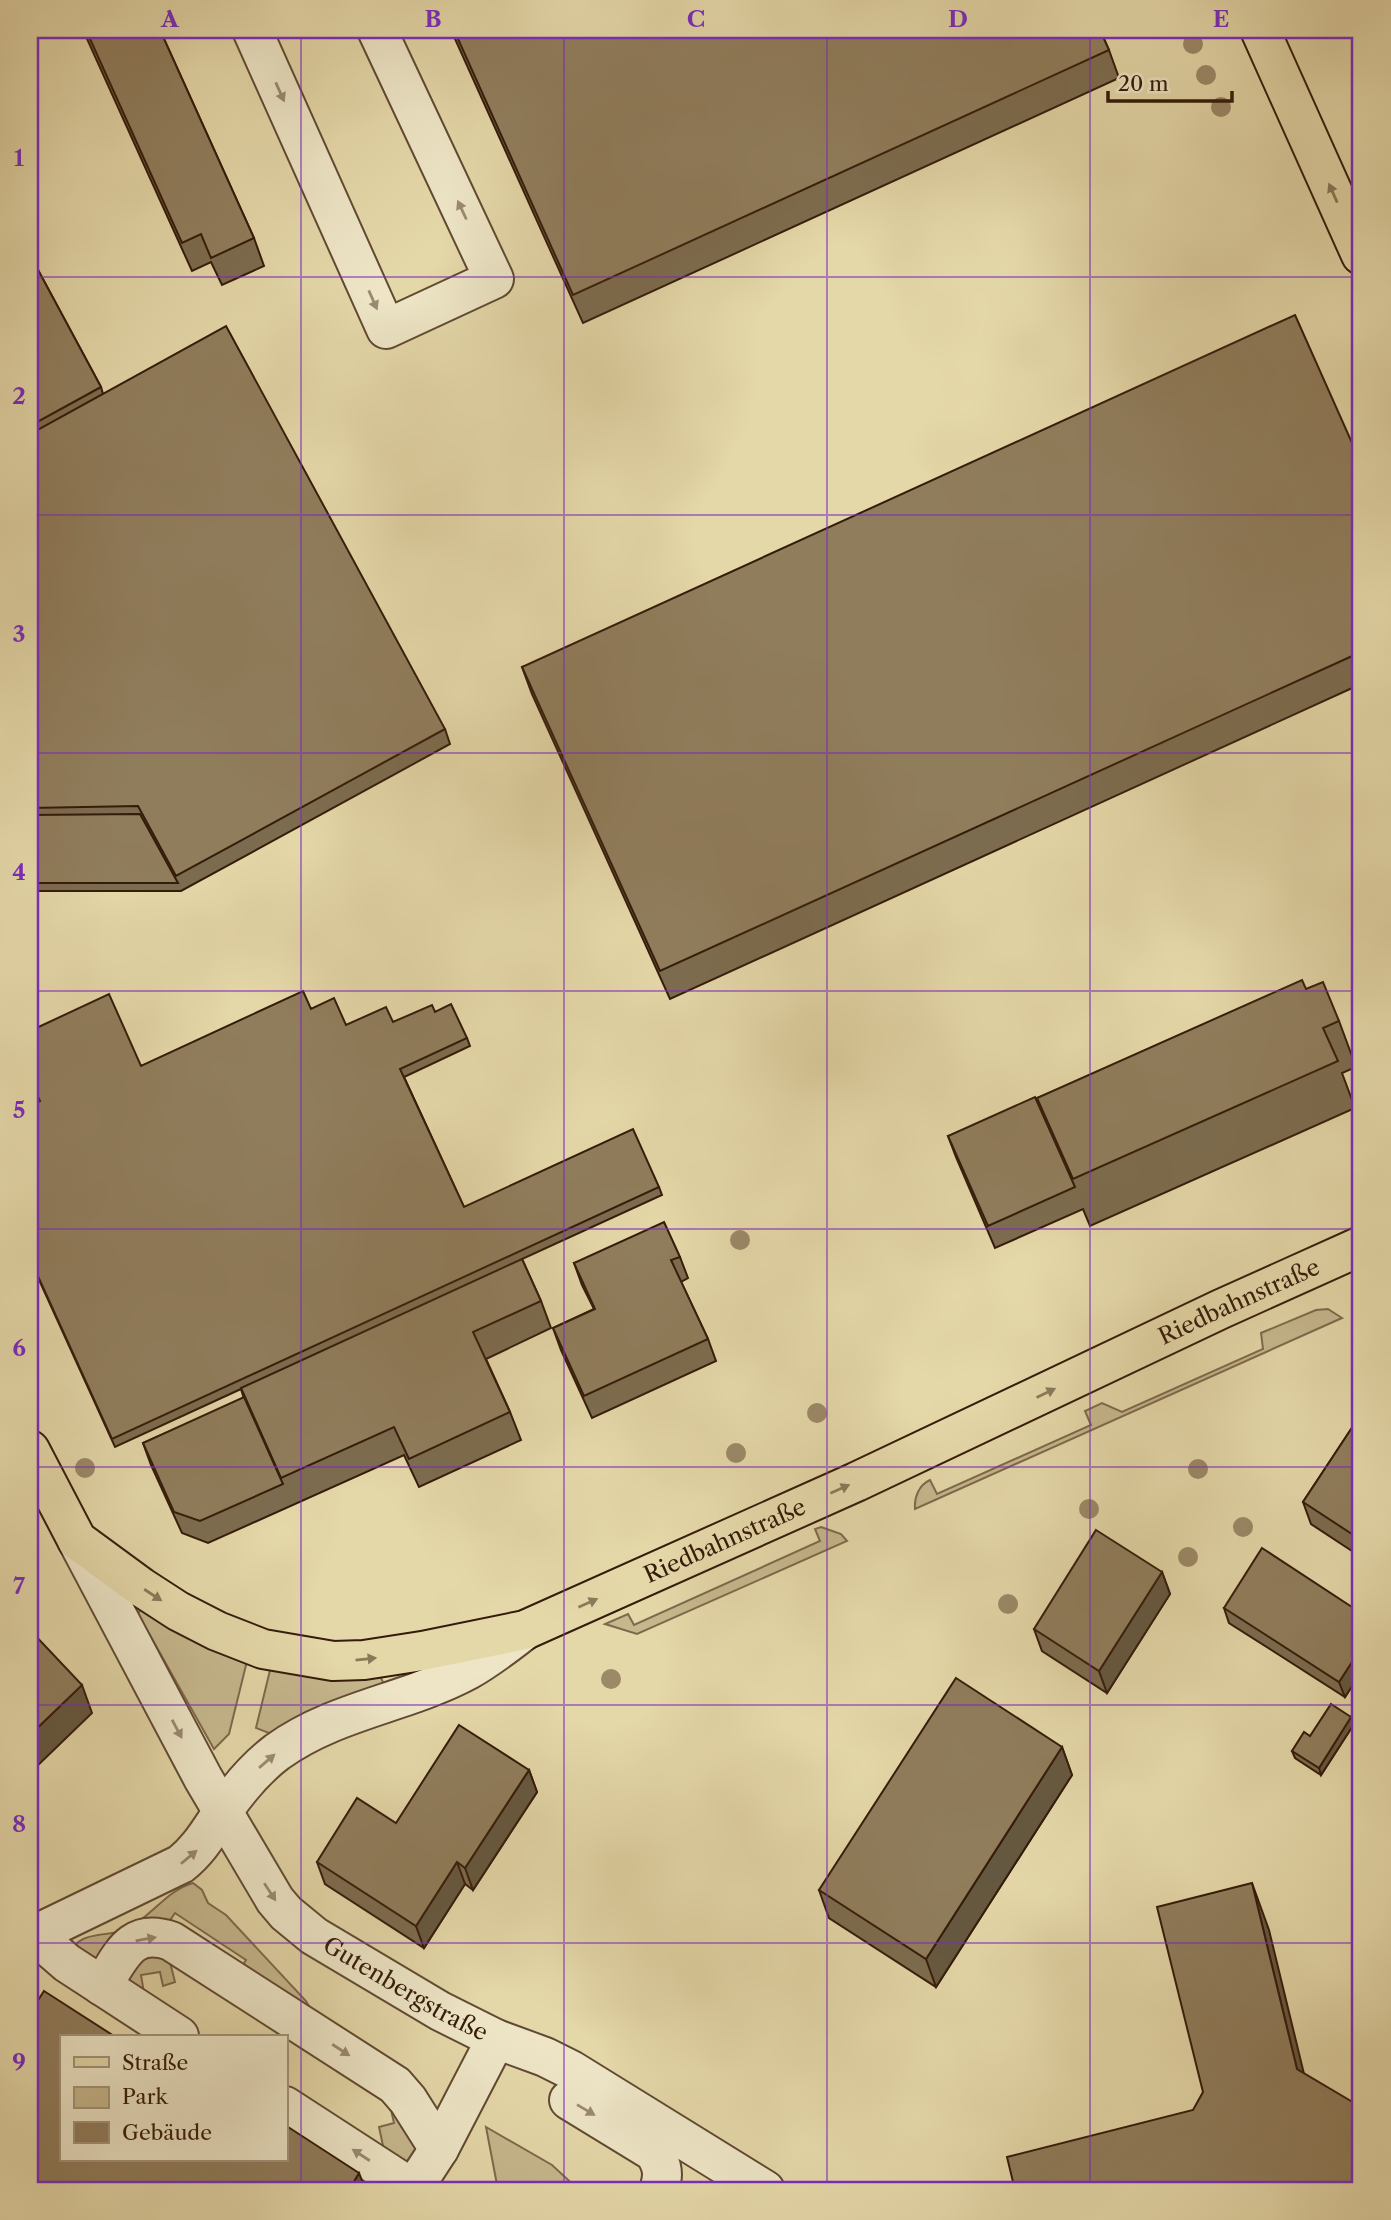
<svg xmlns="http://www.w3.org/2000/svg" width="1391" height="2220" viewBox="0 0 1391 2220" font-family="'Libre Caslon Text',serif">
  <rect width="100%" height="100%" fill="#e4d7a8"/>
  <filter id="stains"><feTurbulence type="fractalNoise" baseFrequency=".00286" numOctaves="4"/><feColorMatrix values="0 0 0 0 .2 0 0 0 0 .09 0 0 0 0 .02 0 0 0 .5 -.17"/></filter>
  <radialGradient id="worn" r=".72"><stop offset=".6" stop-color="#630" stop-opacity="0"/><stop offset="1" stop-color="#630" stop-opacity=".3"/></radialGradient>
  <g fill="#c6b78d" stroke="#7e694c" stroke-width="2">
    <path d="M1328 1309 1342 1318 915 1509C914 1497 919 1485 930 1480L937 1494 1091 1425 1085 1411 1102 1403 1122 1412 1263 1349 1261 1333 1316 1310Z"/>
    <polygon points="821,1527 841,1534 847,1541 637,1634 605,1624 628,1614 634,1625 820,1541 815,1529"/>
    <polygon points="142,1606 248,1657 229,1734 214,1749 138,1614"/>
    <polygon points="271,1666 380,1676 383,1682 381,1688 279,1737 256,1728"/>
    <path d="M193 1883 202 1890 208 1903 226 1915 306 2001 312 2011 238 1973 246 1960 175 1913 166 1926 104 1966 74 1947C83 1932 110 1936 125 1930 151 1918 165 1891 193 1883Z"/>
    <polygon points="167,1950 175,1982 163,1986 160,1972 141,1975 146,2005 125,1987 139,1952"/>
    <polygon points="387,2092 417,2145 415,2152 406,2162 386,2160 379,2127 394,2123"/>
    <polygon points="486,2127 552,2165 579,2190 498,2190"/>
  </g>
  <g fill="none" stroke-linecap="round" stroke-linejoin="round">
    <g stroke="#614a32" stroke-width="42">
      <g id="minor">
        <polyline points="252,30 386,329 494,279 377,30"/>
        <path id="s1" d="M77 1540 203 1778 275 1900 286 1913 314 1936 440 2011 496 2039 545 2057 571 2070 765 2190"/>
        <polyline points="41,1932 52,1950 67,1963 179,2036"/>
        <path d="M30 1937 181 1864C200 1849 210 1830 224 1810 239 1788 256 1768 277 1752 335 1710 407 1703 468 1670 488 1659 507 1644 525 1630"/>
        <path d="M102 1986C121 1957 130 1927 171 1941L395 2085 408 2100 439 2149"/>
        <path d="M569 2100 654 2152C663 2166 664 2175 659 2190"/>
        <polyline points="285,2106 413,2189 439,2149 496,2039"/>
      </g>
    </g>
    <g stroke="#351b0a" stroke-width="42">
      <g id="major">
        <polyline points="1260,30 1361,255"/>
        <path id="s2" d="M30 1450 77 1540 141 1587 178 1611 217 1631 263 1649 333 1661 364 1660 422 1651 525 1630 856 1482 1221 1309 1361 1246"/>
      </g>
    </g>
    <use href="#minor" stroke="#ede5c6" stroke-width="38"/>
    <use href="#major" stroke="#e4d7a8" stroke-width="38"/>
  </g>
  <g fill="#9b8967">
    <circle cx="1193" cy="44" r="10"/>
    <circle cx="1206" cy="75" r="10"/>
    <circle cx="1221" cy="107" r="10"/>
    <circle cx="740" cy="1240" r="10"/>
    <circle cx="817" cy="1413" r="10"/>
    <circle cx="736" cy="1453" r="10"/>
    <circle cx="85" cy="1468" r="10"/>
    <circle cx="1198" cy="1469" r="10"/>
    <circle cx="1089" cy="1509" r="10"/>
    <circle cx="1243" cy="1527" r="10"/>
    <circle cx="1188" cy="1557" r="10"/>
    <circle cx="1008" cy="1604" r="10"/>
    <circle cx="611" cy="1679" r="10"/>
  </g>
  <g fill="#7c6c4f" stroke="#351b0a" stroke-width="2">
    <polygon points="83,30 160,30 254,238 264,266 222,285 211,262 192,271"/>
    <polygon points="451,30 1100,30 1109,50 1119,78 583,323"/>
    <polygon points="30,255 101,387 103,394 445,729 450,744 181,891 30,891"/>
    <polygon points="1361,463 1361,684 670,999 532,694 522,667"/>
    <polygon points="1306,989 1339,1021 1356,1067 1342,1073 1355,1108 1090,1226 1083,1209 995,1248 956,1157 948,1136 1045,1119 1037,1098"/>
    <polygon points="311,1009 346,1025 393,1022 435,1012 467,1038 470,1046 404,1077 464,1207 659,1187 662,1195 522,1259 541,1301 551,1328 486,1359 510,1412 521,1440 419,1487 404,1455 208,1543 182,1533 151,1465 143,1443 244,1399 241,1389 115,1447 35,1271 30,1273 30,1106 39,1101 30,1081 30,1031 141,1066"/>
    <polygon points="680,1257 688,1278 681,1282 708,1339 716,1361 592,1418 561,1350 553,1328 594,1309 582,1285 574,1263"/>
    <polygon points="1361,1414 1361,1557 1311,1524 1303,1502"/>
    <polygon points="1162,1572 1170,1594 1107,1693 1042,1651 1034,1629"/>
    <polygon points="1224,1608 1361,1613 1361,1672 1345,1697 1229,1623"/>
    <polygon points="1354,1724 1321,1775 1295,1758 1292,1751 1310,1736"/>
    <polygon points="1062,1747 1072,1775 936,1987 829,1918 819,1890"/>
    <polygon points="529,1770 537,1792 473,1890 465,1884 424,1948 325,1884 317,1862 396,1823"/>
  </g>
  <g fill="#655840" stroke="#351b0a" stroke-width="2">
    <polygon points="1162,1572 1170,1594 1107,1693 1099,1671"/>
    <polygon points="1361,1648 1361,1672 1345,1697 1339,1682"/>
    <polygon points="82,1685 92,1713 30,1773 30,1735"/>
    <polygon points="1351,1717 1354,1724 1321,1775 1319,1768"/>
    <polygon points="1062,1747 1072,1775 936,1987 926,1959"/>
    <polygon points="529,1770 537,1792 473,1890 465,1868"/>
    <polygon points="457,1862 465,1884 424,1948 416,1926"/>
    <polygon points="1252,1883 1269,1930 1314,2115 1297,2069"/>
    <polygon points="359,2173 365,2188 363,2190 351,2190 350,2188"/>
  </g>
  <g fill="#907d5c" stroke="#351b0a" stroke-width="2">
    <polygon points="86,30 160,30 254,238 211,258 201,234 182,243"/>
    <polygon points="454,30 1100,30 1109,50 573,295"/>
    <polygon points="30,255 101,387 30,426"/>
    <polygon points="1295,315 1361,463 1361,652 660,971 522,667"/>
    <polygon points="226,326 445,729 176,876 138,806 30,808 30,434"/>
    <polygon points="140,814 178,883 30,883 30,815"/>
    <polygon points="1302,980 1306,989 1323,982 1339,1021 1323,1028 1338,1061 1073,1179 1037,1098"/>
    <polygon points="303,991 311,1009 334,998 346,1025 386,1007 393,1022 432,1005 435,1012 451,1004 467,1038 400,1069 464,1207 633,1129 659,1187 112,1439 32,1263 30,1264 30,1106 40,1101 30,1079 30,1031 109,994 141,1066"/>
    <polygon points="1035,1097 1075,1187 988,1226 948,1136"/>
    <polygon points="664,1222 680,1257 671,1260 708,1339 584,1396 553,1328 595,1309 574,1263"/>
    <polygon points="522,1259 541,1301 473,1332 510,1412 409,1459 394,1427 281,1478 241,1388"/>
    <polygon points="244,1397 283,1484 200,1521 174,1512 143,1443"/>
    <polygon points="1361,1414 1361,1540 1303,1502"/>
    <polygon points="1096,1530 1162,1572 1099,1671 1034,1629"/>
    <polygon points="1262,1548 1361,1613 1361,1648 1339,1682 1224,1608"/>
    <polygon points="30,1630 82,1685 30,1735"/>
    <polygon points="956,1678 1062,1747 926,1959 819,1890"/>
    <polygon points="1331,1704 1351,1717 1319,1768 1292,1751 1304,1732 1310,1736"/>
    <polygon points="459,1725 529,1770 465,1868 457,1862 416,1926 317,1862 357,1798 396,1823"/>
    <polygon points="1252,1883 1297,2069 1361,2107 1361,2190 1015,2190 1007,2157 1193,2110 1203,2092 1157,1907"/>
    <polygon points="44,1991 114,2036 61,2036 61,2159 285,2159 285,2125 359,2173 350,2188 354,2190 30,2190 30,2013"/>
  </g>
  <defs><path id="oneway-solid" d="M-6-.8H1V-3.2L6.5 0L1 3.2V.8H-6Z" transform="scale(1.75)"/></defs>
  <g fill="#9a8a71">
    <use href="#oneway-solid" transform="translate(280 92) rotate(66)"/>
    <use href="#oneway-solid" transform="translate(462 210) rotate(-115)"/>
    <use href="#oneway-solid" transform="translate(373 300) rotate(66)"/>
    <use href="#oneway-solid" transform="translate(177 1729) rotate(62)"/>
    <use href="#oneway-solid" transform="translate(267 1761) rotate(-41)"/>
    <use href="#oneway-solid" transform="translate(189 1857) rotate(-40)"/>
    <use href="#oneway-solid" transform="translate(270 1892) rotate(57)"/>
    <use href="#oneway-solid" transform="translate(146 1939) rotate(-10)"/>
    <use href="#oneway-solid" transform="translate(341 2050) rotate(33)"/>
    <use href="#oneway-solid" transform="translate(586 2110) rotate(31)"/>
    <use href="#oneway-solid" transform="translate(361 2155) rotate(-147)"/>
  </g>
  <g fill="#8c7959">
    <use href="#oneway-solid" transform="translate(1333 193) rotate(-114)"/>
    <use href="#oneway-solid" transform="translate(1046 1393) rotate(-26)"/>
    <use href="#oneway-solid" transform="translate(840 1489) rotate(-24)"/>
    <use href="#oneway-solid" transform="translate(153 1595) rotate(33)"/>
    <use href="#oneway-solid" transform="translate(588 1603) rotate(-24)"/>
    <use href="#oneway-solid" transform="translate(366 1659) rotate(-6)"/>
  </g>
  <path fill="none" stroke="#7b2cbf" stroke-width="2" stroke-opacity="0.55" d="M301 30V2190M564 30V2190M827 30V2190M1090 30V2190M30 277H1361M30 515H1361M30 753H1361M30 991H1361M30 1229H1361M30 1467H1361M30 1705H1361M30 1943H1361"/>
  <g text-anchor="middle" stroke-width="6" stroke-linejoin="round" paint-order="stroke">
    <g font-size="23" fill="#351b0a" stroke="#ede5c6">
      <text dy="8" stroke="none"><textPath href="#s2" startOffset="1370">Riedbahnstraße</textPath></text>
      <text dy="8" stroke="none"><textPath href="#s2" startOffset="803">Riedbahnstraße</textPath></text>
      <text dy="8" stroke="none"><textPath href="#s1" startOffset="570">Gutenbergstraße</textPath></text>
    </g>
  </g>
  <rect width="1391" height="2220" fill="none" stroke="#e4d7a8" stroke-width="77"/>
  <rect x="60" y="2035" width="228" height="126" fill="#ede5c6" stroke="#a3947b" stroke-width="2"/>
  <rect x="74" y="2057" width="35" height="10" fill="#e4d7a8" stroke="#a3947b" stroke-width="2"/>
  <text x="122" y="2070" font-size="21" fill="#351b0a">Straße</text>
  <rect x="74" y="2087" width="35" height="21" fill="#c6b78d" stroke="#a3947b" stroke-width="2"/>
  <text x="122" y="2104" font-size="21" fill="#351b0a">Park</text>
  <rect x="74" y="2122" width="35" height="21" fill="#907d5c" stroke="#a3947b" stroke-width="2"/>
  <text x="122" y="2140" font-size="21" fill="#351b0a">Gebäude</text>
  <path d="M1108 91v10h124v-10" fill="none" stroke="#351b0a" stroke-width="3.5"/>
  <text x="1118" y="91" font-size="21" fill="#351b0a" stroke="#ede5c6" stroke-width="5" paint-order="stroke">20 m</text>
  <rect x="38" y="38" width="1314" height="2144" fill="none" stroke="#7b2cbf" stroke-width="2.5"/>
  <g font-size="23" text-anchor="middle" font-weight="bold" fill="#7b2cbf">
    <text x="170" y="27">A</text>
    <text x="433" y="27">B</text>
    <text x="696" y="27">C</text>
    <text x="958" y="27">D</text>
    <text x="1221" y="27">E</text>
    <text x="19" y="166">1</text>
    <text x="19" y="404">2</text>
    <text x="19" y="642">3</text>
    <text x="19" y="880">4</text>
    <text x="19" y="1118">5</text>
    <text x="19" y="1356">6</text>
    <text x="19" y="1594">7</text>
    <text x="19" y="1832">8</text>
    <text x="19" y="2070">9</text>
  </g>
  <rect width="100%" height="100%" filter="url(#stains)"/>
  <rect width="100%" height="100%" fill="url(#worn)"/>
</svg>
